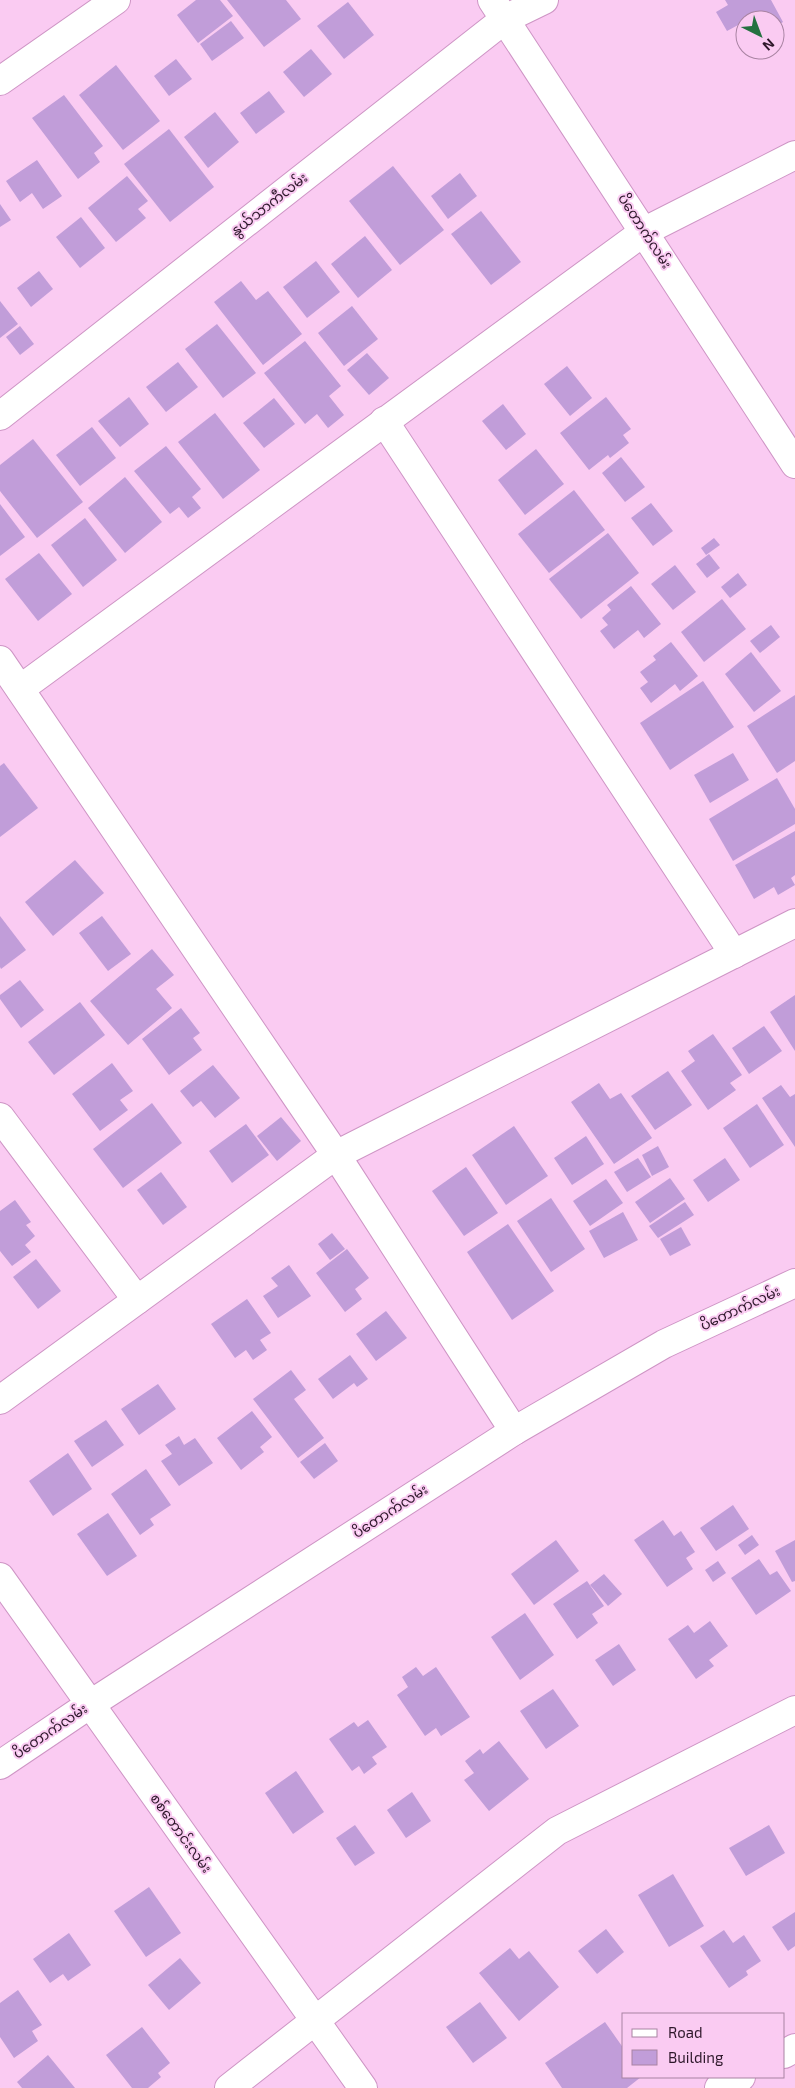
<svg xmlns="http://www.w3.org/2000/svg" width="795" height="2088" viewBox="0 0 795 2088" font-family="'Exo 2','Noto Sans Myanmar',sans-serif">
  <rect width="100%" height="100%" fill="#facbf2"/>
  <g fill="#c19dd9">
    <polygon points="196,0 220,0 233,16 198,43 177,15"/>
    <polygon points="227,0 286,0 301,19 264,47"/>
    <polygon points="725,0 771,0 783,22 775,27 775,20 745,20 745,34 740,24 727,31 716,12 728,5"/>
    <polygon points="348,2 374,35 344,59 317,26"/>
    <polygon points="231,21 244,38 212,61 200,44"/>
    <polygon points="311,49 332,74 304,97 283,72"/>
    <polygon points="176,59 192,79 169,96 154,76"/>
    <polygon points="116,65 160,121 123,150 79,95"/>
    <polygon points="269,91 285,112 256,134 240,113"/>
    <polygon points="64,95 103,146 94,153 100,162 78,179 32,118"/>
    <polygon points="215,112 239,142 208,168 184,137"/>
    <polygon points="169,129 214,187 170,222 124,164"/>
    <polygon points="37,160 62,196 43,209 32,193 20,202 6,181"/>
    <polygon points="393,166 444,230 400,265 349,201"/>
    <polygon points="460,173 477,196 448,219 431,196"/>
    <polygon points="127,176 148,201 138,209 146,218 116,242 88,208"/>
    <polygon points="0,204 11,220 0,227"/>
    <polygon points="481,211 521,262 491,285 451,234"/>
    <polygon points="81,217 105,248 80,268 56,237"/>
    <polygon points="365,236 392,270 358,298 331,264"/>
    <polygon points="316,261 340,292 307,318 283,287"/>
    <polygon points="39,271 53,289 31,307 17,288"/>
    <polygon points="241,281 256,300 268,291 302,334 263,365 214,302"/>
    <polygon points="0,301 18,324 0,338"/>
    <polygon points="352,306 378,339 344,366 318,333"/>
    <polygon points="217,324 256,373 223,398 185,349"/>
    <polygon points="20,326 34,344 20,355 6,337"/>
    <polygon points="305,341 341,386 329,396 344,415 328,428 317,414 305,424 264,373"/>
    <polygon points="367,353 389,378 369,395 347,370"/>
    <polygon points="178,362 198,387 166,412 146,387"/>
    <polygon points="567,366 592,398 570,416 544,384"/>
    <polygon points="129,397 149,424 120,447 98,421"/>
    <polygon points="606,397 631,429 623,435 629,443 610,458 608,455 589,470 560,433"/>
    <polygon points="274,398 295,424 264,448 243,423"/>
    <polygon points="503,404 526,434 506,450 482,421"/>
    <polygon points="215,413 260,470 223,499 178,442"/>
    <polygon points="92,427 116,458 80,486 56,455"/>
    <polygon points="33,439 83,502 37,538 0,491 0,465"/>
    <polygon points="166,446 201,489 192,497 201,508 188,518 179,507 170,514 134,471"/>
    <polygon points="536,449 564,484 525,515 498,480"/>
    <polygon points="621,457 645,487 625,502 602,473"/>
    <polygon points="125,477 162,522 125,553 88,508"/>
    <polygon points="574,490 605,530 549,573 518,534"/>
    <polygon points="651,503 673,531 653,546 631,518"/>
    <polygon points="0,504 25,537 0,556"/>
    <polygon points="85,518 117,560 83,587 51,545"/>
    <polygon points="608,533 639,573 581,619 549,579"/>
    <polygon points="714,538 720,545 706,555 701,548"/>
    <polygon points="39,553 72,594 38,621 5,579"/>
    <polygon points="709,554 720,568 707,578 696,564"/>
    <polygon points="675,565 696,592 673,610 651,584"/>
    <polygon points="738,573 747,585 730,598 721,587"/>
    <polygon points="631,586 661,624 644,638 638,630 614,649 600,631 608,625 602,618 611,610 607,605"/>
    <polygon points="722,599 746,629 704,662 681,632"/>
    <polygon points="771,625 780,637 760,653 750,641"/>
    <polygon points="671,642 698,676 680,691 675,684 651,703 640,688 648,682 640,672 656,660 653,656"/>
    <polygon points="751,652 781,691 754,712 725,674"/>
    <polygon points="703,681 734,727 670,770 640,723"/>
    <polygon points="795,695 795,761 777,773 747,726"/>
    <polygon points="733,753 749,780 710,803 694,775"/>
    <polygon points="4,763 38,808 0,837 0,766"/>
    <polygon points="777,778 795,809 795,824 733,861 709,819"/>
    <polygon points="795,831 795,875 791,878 795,885 778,895 774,887 754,899 735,865"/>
    <polygon points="75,860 104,893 53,936 25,902"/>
    <polygon points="0,916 26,950 1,969 0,967"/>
    <polygon points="102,916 131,954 108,971 79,933"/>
    <polygon points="152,949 174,975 156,989 172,1008 128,1045 90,1001"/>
    <polygon points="20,980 44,1010 21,1028 0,999 0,995"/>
    <polygon points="795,995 795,1051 770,1012"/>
    <polygon points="80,1002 105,1035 54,1075 28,1042"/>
    <polygon points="181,1008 200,1033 193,1038 202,1050 169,1075 142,1039"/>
    <polygon points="764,1026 782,1051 749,1074 732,1048"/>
    <polygon points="713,1034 742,1075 730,1083 736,1090 708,1110 681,1071 695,1061 688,1051"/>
    <polygon points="112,1063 133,1091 120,1100 128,1110 100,1131 72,1094"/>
    <polygon points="213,1065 240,1098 215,1118 201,1101 193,1107 180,1091"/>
    <polygon points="668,1071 692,1105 655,1130 631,1096"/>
    <polygon points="599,1083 610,1099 621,1093 652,1138 614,1164 571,1102"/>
    <polygon points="781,1085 790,1097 795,1094 795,1147 762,1098"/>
    <polygon points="152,1103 182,1143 123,1188 93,1149"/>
    <polygon points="757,1104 784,1145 750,1168 723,1128"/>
    <polygon points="281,1117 301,1141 277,1161 257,1136"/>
    <polygon points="246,1124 269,1155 232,1183 209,1151"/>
    <polygon points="514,1126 548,1176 506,1205 472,1155"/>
    <polygon points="586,1136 604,1164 572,1185 554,1158"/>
    <polygon points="658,1146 669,1167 652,1176 642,1155"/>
    <polygon points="638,1158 651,1177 627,1192 614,1172"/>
    <polygon points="725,1158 740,1180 708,1202 693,1180"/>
    <polygon points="466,1167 498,1213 464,1236 432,1191"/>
    <polygon points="161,1172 187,1207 163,1225 137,1190"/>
    <polygon points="670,1178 685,1199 650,1223 635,1202"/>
    <polygon points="606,1179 623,1203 590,1226 573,1201"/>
    <polygon points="551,1198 585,1249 551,1272 517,1221"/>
    <polygon points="15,1200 31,1222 26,1225 35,1236 25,1245 31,1252 12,1266 0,1251 0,1211"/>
    <polygon points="685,1202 694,1215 658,1238 649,1226"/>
    <polygon points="623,1212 638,1240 604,1258 589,1231"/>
    <polygon points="508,1224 554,1291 512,1320 467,1252"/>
    <polygon points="681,1227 691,1245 670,1256 660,1239"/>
    <polygon points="332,1233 345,1249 330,1260 318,1244"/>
    <polygon points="347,1249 369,1278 355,1289 362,1299 345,1312 316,1273"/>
    <polygon points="36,1259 61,1291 38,1309 13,1277"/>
    <polygon points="289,1265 311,1296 278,1318 263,1296 278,1286 271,1278"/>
    <polygon points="247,1299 271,1333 260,1340 267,1350 253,1360 246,1350 235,1358 211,1324"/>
    <polygon points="386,1311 407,1338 376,1361 356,1334"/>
    <polygon points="350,1355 368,1379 357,1387 354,1383 333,1399 318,1379"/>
    <polygon points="291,1370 306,1390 294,1399 324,1438 298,1458 253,1399"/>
    <polygon points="158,1384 176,1409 139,1435 121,1409"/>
    <polygon points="252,1411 272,1437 260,1447 264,1452 241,1470 217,1438"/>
    <polygon points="106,1420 124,1445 92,1467 74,1441"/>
    <polygon points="179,1436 184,1445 195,1438 213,1463 179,1486 161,1461 172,1454 165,1445"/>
    <polygon points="325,1443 338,1461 314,1479 300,1462"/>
    <polygon points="68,1453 92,1489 53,1516 29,1481"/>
    <polygon points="146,1469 171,1505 150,1519 154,1525 140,1535 111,1494"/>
    <polygon points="733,1505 749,1529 716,1551 700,1528"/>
    <polygon points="108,1513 137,1556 107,1576 77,1534"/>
    <polygon points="663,1520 674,1536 681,1531 695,1552 686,1558 693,1569 667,1587 634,1540"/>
    <polygon points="752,1535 759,1545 745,1555 738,1545"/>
    <polygon points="556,1540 579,1571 534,1605 511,1574"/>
    <polygon points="795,1540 795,1581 792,1582 775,1551"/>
    <polygon points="759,1559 770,1575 777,1571 791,1591 756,1615 731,1578"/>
    <polygon points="718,1561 726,1573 713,1582 705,1570"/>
    <polygon points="604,1574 622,1594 608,1606 590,1585"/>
    <polygon points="587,1581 604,1606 592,1614 598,1623 577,1639 553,1604"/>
    <polygon points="525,1613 554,1655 520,1680 491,1637"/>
    <polygon points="710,1621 728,1646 709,1660 714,1666 696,1679 668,1639 688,1625 694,1633"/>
    <polygon points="619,1644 636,1670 613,1686 595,1660"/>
    <polygon points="416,1667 423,1676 436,1667 470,1717 441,1736 436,1728 425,1736 397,1695 408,1687 402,1677"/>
    <polygon points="553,1689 579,1726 546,1749 520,1711"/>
    <polygon points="368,1720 387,1747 372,1757 377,1764 364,1774 359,1766 352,1771 329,1739 354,1722 358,1727"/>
    <polygon points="499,1741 529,1779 489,1811 464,1780 474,1773 465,1761 480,1749 483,1754"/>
    <polygon points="296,1771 324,1812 293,1834 265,1793"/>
    <polygon points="412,1792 431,1821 406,1838 387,1810"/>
    <polygon points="355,1825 375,1853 355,1866 336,1838"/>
    <polygon points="769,1825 785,1853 746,1876 729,1848"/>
    <polygon points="673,1874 704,1926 669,1947 638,1895"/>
    <polygon points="149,1887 181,1933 146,1957 114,1911"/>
    <polygon points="795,1912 795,1946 788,1951 772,1927"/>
    <polygon points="606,1929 624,1952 597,1974 578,1951"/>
    <polygon points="724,1930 733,1943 744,1935 761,1961 746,1971 748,1975 729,1988 700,1946"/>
    <polygon points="69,1933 91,1965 68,1981 63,1974 50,1983 33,1959"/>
    <polygon points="510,1948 519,1959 529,1951 559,1987 519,2021 479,1973"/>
    <polygon points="180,1958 201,1983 169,2010 148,1985"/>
    <polygon points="18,1990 42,2025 32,2031 38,2041 14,2058 0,2037 0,2003"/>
    <polygon points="480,2002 507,2038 473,2063 446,2027"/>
    <polygon points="605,2022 624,2049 624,2077 641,2077 627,2088 562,2088 545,2063"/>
    <polygon points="142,2027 170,2063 158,2073 161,2077 148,2088 132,2088 106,2055"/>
    <polygon points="48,2055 75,2088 22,2088 17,2082"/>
  </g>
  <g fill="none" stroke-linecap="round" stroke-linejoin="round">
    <g stroke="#ce95c5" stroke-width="30">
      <g id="minor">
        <polyline points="492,0 795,464"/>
        <polyline points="0,81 116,0"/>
        <polyline points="0,416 505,19 544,0"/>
        <polyline points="384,421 734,954"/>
        <polyline points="0,660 336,1155 514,1431"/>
        <polyline points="20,689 645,231 795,155"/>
        <polyline points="0,1117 137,1300"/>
        <polyline points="0,1400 336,1155 795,923"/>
        <polyline points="0,1577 363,2088"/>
        <polyline points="0,1765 89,1705 514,1431 664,1344 795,1283"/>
        <polyline points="784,2054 795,2048"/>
        <polyline points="229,2088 557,1831 795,1710"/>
        <polyline points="719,2088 741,2077"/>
      </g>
    </g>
    <use href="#minor" stroke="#fff" stroke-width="28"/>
  </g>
  <g text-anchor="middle" stroke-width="4" stroke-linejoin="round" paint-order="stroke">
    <g font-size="14" fill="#2d172a" stroke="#facbf2">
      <text transform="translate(269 204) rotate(-38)" y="5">နွယ်သာကီလမ်း</text>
      <text transform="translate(645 231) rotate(57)" y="5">ပိတောက်လမ်း</text>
      <text transform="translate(740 1308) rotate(-25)" y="5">ပိတောက်လမ်း</text>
      <text transform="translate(390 1511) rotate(-33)" y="5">ပိတောက်လမ်း</text>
      <text transform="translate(50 1731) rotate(-34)" y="5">ပိတောက်လမ်း</text>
      <text transform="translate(181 1833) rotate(54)" y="5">စစ်တောင်းလမ်း</text>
    </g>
  </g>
  <rect x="622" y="2013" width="162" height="65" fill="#facbf2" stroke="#a883a2"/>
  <rect x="632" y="2029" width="25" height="8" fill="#ffffff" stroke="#a883a2"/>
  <text x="668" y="2038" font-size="15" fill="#2d172a">Road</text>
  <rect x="632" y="2050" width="25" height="15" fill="#c19dd9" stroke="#a883a2"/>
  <text x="668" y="2063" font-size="15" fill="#2d172a">Building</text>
  <g transform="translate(760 35) rotate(138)"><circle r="24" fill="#facbf2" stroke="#a883a2"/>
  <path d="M0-4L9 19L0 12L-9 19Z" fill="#247140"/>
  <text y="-8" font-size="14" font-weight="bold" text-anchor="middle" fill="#2d172a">N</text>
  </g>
</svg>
